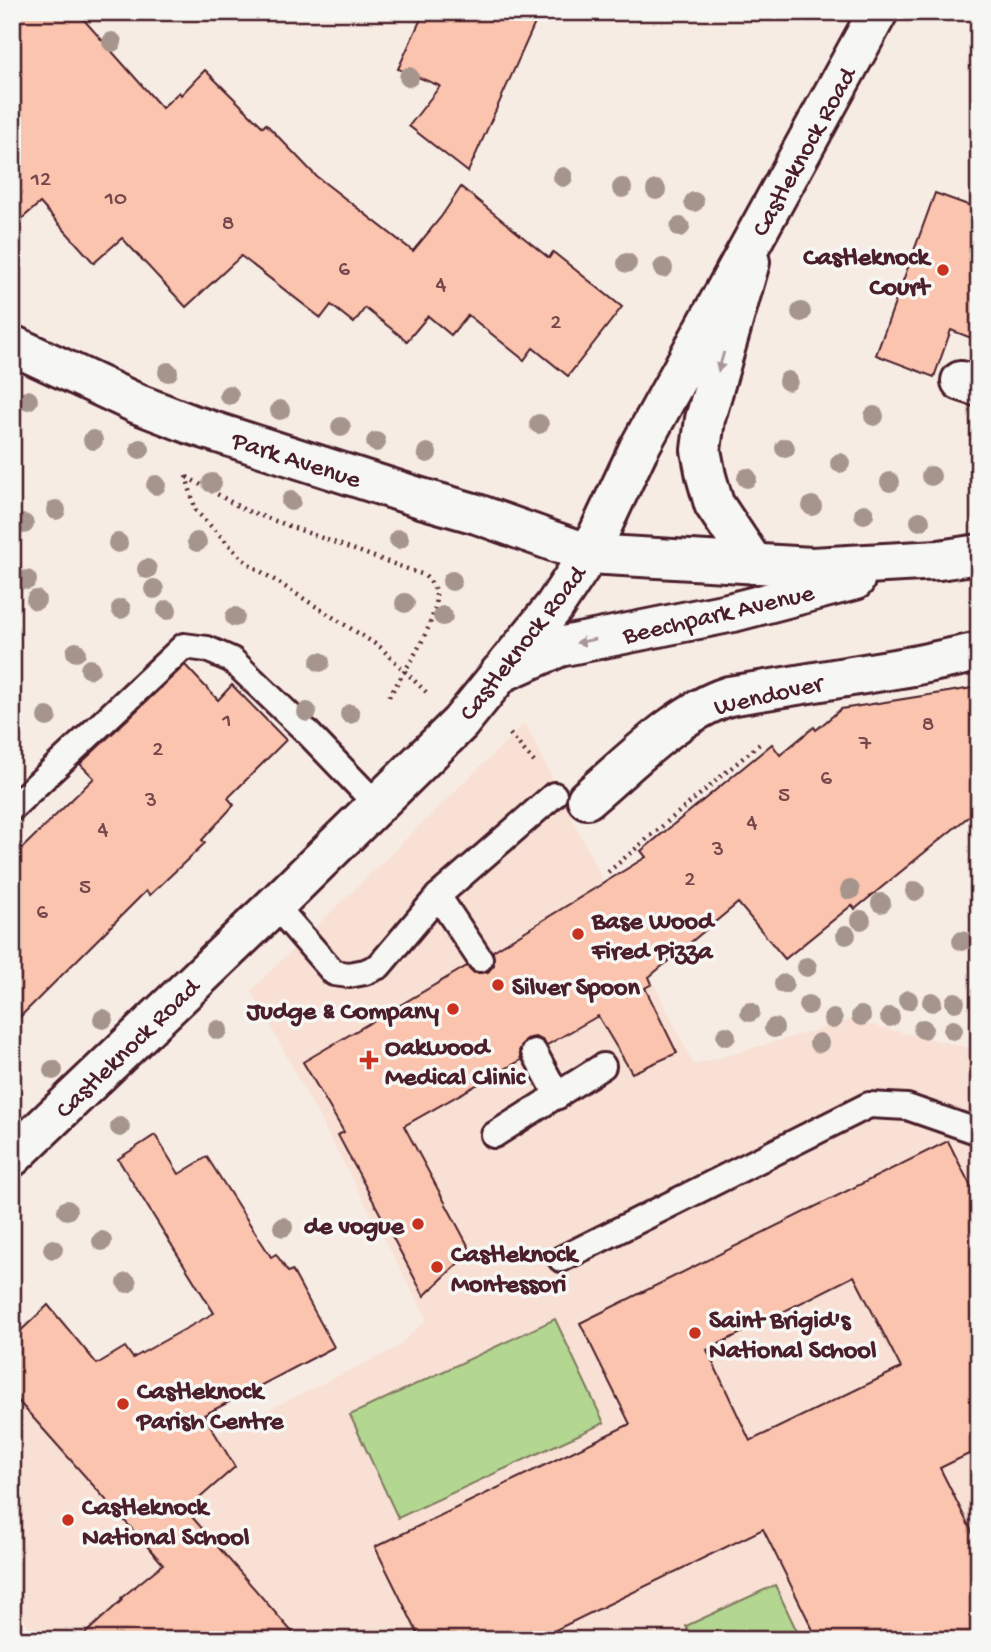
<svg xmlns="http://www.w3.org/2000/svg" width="991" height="1652" viewBox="0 0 991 1652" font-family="'Gochi Hand',sans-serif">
  <rect width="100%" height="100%" fill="#f7ece4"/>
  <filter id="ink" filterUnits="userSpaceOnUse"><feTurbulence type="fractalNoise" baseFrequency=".0143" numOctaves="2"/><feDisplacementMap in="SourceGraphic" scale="14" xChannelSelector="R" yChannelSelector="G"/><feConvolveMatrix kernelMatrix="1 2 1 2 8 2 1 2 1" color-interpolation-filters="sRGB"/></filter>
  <g filter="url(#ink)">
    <polygon fill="#f8e0d4" points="525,723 694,1065 850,1020 979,1050 979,1640 28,1640 32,1632 12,1601 12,1394 146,1545 235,1467 216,1435 396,1348 427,1319 251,990"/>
    <g fill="#b3d691" stroke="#7e7a5e" stroke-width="2">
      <polygon points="555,1319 604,1423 398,1518 350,1415"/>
      <polygon points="775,1585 801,1640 692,1640 686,1626"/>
    </g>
    <g fill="#fbc4ae" stroke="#4a1f2b" stroke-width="2" fill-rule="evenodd">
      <polygon points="12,12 77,12 162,108 179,92 181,95 205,70 263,127 266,124 316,176 413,251 441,217 461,187 549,258 553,252 622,307 568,376 533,348 524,360 468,315 451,335 428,316 407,341 365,308 354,323 331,305 321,318 241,256 186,307 122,238 94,263 40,203 12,227"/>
      <polygon points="424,12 540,12 468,172 409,126 440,86 398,69"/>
      <polygon points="935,193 979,209 979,341 951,330 934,377 876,355"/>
      <polygon points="185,665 218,700 232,685 286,740 228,798 234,805 202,840 205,843 150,895 146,891 12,1025 12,858 94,778 80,764"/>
      <polygon points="979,687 979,808 855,909 852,905 785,959 738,903 649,977 652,984 645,988 677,1053 632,1073 598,1016 547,1045 542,1040 535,1037 526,1039 519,1051 521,1060 404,1126 471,1251 424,1296 338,1135 344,1132 303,1062 467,966 474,973 488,972 494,965 493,951 646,857 641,851 772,744 780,755 814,727 816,730 841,709"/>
      <polygon points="155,1135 179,1174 207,1157 271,1257 276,1254 288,1272 292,1270 334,1347 204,1415 235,1467 186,1510 299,1640 78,1640 122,1600 121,1598 163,1564 12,1394 12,1339 48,1305 97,1364 125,1347 133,1358 214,1313 118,1159"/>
      <path d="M948 1141 979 1203V1449L940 1468 979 1546V1640H818L763 1529 535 1640H421L375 1547 630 1424 580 1323ZM854 1276 901 1368 750 1441 707 1350Z"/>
    </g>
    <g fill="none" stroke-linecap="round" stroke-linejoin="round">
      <g stroke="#4a1f2b" stroke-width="30">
        <g id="lane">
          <polyline points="12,808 184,646 207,649 232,660 306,731 377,805"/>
          <polyline points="438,896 480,959"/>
          <polyline points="275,905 334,973 349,975 365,972 379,966 438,896 554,795"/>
          <polyline points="534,1052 558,1096"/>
          <polyline points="494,1135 603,1066"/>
          <polyline points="561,1259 869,1105 907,1107 979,1132"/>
        </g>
      </g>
      <g stroke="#4a1f2b" stroke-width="44">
        <g id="street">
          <polyline points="750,262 705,419 701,450 706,476 714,504 754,564"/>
          <polyline points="12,345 138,404 190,424 421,498 477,514 589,554 812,567 939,560 979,554"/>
          <polyline points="961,381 979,387"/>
          <polyline points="500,673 559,647 733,612 855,580"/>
          <path d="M587 799C629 764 676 713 729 696L913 666 979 652"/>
        </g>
      </g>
      <g stroke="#4a1f2b" stroke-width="44">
        <polyline id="secondary" points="12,1157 275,905 460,723 554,607 589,554 638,450 878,12"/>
      </g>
      <g stroke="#4a1f2b" stroke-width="4.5" stroke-dasharray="2 5" stroke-linecap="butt">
        <polyline points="186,476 196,511 246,562 380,647 426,692"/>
        <path d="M187 477 245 510 424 575C430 581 435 586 436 594 436 629 404 670 387 700"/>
        <polyline points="510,734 534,762"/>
        <polyline points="608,872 763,741"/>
      </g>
      <use href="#lane" stroke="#f6f6f2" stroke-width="24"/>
      <use href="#street" stroke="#f6f6f2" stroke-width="38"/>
      <use href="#secondary" stroke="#f6f6f2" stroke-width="38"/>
    </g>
    <g fill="#a6958c">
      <circle cx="112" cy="42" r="10"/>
      <circle cx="409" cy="77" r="10"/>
      <circle cx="563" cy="177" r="10"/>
      <circle cx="622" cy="188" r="10"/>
      <circle cx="656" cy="190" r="10"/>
      <circle cx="694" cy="202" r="10"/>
      <circle cx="680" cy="227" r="10"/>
      <circle cx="627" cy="263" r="10"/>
      <circle cx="663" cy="268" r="10"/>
      <circle cx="801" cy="312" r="10"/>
      <circle cx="168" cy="372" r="10"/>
      <circle cx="788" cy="381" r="10"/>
      <circle cx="229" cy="395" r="10"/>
      <circle cx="28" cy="400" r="10"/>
      <circle cx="280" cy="410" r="10"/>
      <circle cx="874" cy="416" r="10"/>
      <circle cx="539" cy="424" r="10"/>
      <circle cx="341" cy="427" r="10"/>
      <circle cx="93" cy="440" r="10"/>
      <circle cx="376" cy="442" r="10"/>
      <circle cx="785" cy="448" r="10"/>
      <circle cx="140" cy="449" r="10"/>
      <circle cx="427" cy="453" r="10"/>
      <circle cx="840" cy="463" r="10"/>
      <circle cx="931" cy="476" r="10"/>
      <circle cx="747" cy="478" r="10"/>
      <circle cx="890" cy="482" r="10"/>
      <circle cx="212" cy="483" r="10"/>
      <circle cx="156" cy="485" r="10"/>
      <circle cx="291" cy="501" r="10"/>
      <circle cx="812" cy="506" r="10"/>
      <circle cx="56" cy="510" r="10"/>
      <circle cx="864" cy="514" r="10"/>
      <circle cx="920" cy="521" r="10"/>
      <circle cx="24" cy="524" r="10"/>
      <circle cx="399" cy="539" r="10"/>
      <circle cx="197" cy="542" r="10"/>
      <circle cx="118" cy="543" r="10"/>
      <circle cx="147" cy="569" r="10"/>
      <circle cx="27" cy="580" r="10"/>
      <circle cx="452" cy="581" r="10"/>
      <circle cx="154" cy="589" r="10"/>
      <circle cx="36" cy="600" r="10"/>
      <circle cx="405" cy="603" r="10"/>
      <circle cx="121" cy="609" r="10"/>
      <circle cx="167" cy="610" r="10"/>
      <circle cx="443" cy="616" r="10"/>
      <circle cx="235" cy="617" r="10"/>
      <circle cx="76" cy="652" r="10"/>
      <circle cx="320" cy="662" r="10"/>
      <circle cx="90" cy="669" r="10"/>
      <circle cx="307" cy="712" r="10"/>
      <circle cx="350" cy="714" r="10"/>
      <circle cx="47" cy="717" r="10"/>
      <circle cx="850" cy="890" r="10"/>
      <circle cx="915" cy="891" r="10"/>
      <circle cx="881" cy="903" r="10"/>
      <circle cx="861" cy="920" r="10"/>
      <circle cx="846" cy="935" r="10"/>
      <circle cx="962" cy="941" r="10"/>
      <circle cx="807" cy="967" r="10"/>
      <circle cx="784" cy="984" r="10"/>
      <circle cx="908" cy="1000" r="10"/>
      <circle cx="932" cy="1002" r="10"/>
      <circle cx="955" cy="1002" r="10"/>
      <circle cx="808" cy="1005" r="10"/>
      <circle cx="750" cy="1012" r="10"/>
      <circle cx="861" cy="1016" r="10"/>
      <circle cx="890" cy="1017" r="10"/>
      <circle cx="103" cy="1019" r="10"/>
      <circle cx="833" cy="1019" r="10"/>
      <circle cx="774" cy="1028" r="10"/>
      <circle cx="923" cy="1029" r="10"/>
      <circle cx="218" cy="1030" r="10"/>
      <circle cx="953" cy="1030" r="10"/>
      <circle cx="726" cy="1036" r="10"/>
      <circle cx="819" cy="1043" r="10"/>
      <circle cx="53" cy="1070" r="10"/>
      <circle cx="120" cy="1127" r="10"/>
      <circle cx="67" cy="1210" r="10"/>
      <circle cx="283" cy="1227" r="10"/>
      <circle cx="102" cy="1241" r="10"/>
      <circle cx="53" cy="1249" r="10"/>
      <circle cx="127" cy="1283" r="10"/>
    </g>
    <defs><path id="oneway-solid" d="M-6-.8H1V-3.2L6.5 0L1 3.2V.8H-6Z" transform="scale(1.75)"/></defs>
    <g fill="#a99598">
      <use href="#oneway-solid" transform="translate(721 362) rotate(106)"/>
      <use href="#oneway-solid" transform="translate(586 641) rotate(168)"/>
    </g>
  </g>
  <g fill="#c8321e" stroke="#f6f6f2" stroke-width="2.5">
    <circle cx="943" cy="270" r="7"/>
    <circle cx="578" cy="934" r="7"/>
    <circle cx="498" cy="985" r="7"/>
    <circle cx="453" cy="1009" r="7"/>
    <path d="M365.5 1049.5h7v7h7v7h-7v7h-7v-7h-7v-7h7z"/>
    <circle cx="418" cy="1224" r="7"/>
    <circle cx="437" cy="1267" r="7"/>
    <circle cx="695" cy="1333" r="7"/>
    <circle cx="123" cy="1404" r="7"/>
    <circle cx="68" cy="1520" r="7"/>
  </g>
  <g text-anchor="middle" stroke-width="7" stroke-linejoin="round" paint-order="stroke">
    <g font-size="23" fill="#76484c">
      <text x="41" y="185">12</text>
      <text x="116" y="204">10</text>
      <text x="228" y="229">8</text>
      <text x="344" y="275">6</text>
      <text x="441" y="290">4</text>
      <text x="556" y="328">2</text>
      <text x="227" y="726">1</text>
      <text x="928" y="730">8</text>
      <text x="865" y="749">7</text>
      <text x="158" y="755">2</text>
      <text x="826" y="784">6</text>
      <text x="784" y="801">5</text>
      <text x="151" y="806">3</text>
      <text x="752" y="828">4</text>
      <text x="103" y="835">4</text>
      <text x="718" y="855">3</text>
      <text x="690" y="885">2</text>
      <text x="85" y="893">5</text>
      <text x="42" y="918">6</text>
    </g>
    <g font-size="26" fill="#4a1f2b" stroke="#f6f6f2">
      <text transform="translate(802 151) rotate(-61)" y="9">Castleknock Road</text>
      <text transform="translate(297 458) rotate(18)" y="9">Park Avenue</text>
      <text transform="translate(718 612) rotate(-13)" y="9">Beechpark Avenue</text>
      <text transform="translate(521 642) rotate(-52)" y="9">Castleknock Road</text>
      <text transform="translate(768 693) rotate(-13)" y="9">Wendover</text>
      <text transform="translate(126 1047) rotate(-44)" y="9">Castleknock Road</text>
    </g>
    <g font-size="26" font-weight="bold" fill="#4a1f2b" stroke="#f6f6f2" text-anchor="start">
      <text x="929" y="264" text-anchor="end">Castleknock<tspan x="929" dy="30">Court</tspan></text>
      <text x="592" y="928">Base Wood<tspan x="592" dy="30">Fired Pizza</tspan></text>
      <text x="512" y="994">Silver Spoon</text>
      <text x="439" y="1018" text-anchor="end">Judge &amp; Company</text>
      <text x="385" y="1054">Oakwood<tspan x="385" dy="30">Medical Clinic</tspan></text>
      <text x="404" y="1233" text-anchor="end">de vogue</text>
      <text x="451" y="1261">Castleknock<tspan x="451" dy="30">Montessori</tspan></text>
      <text x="709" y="1327">Saint Brigid's<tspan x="709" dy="30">National School</tspan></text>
      <text x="137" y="1398">Castleknock<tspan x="137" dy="30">Parish Centre</tspan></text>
      <text x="82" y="1514">Castleknock<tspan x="82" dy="30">National School</tspan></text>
    </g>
  </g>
  <rect width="991" height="1652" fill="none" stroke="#f6f6f2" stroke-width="42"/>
  <rect x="21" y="21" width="949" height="1610" fill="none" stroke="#4a1f2b" stroke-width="2.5" filter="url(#ink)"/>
</svg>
